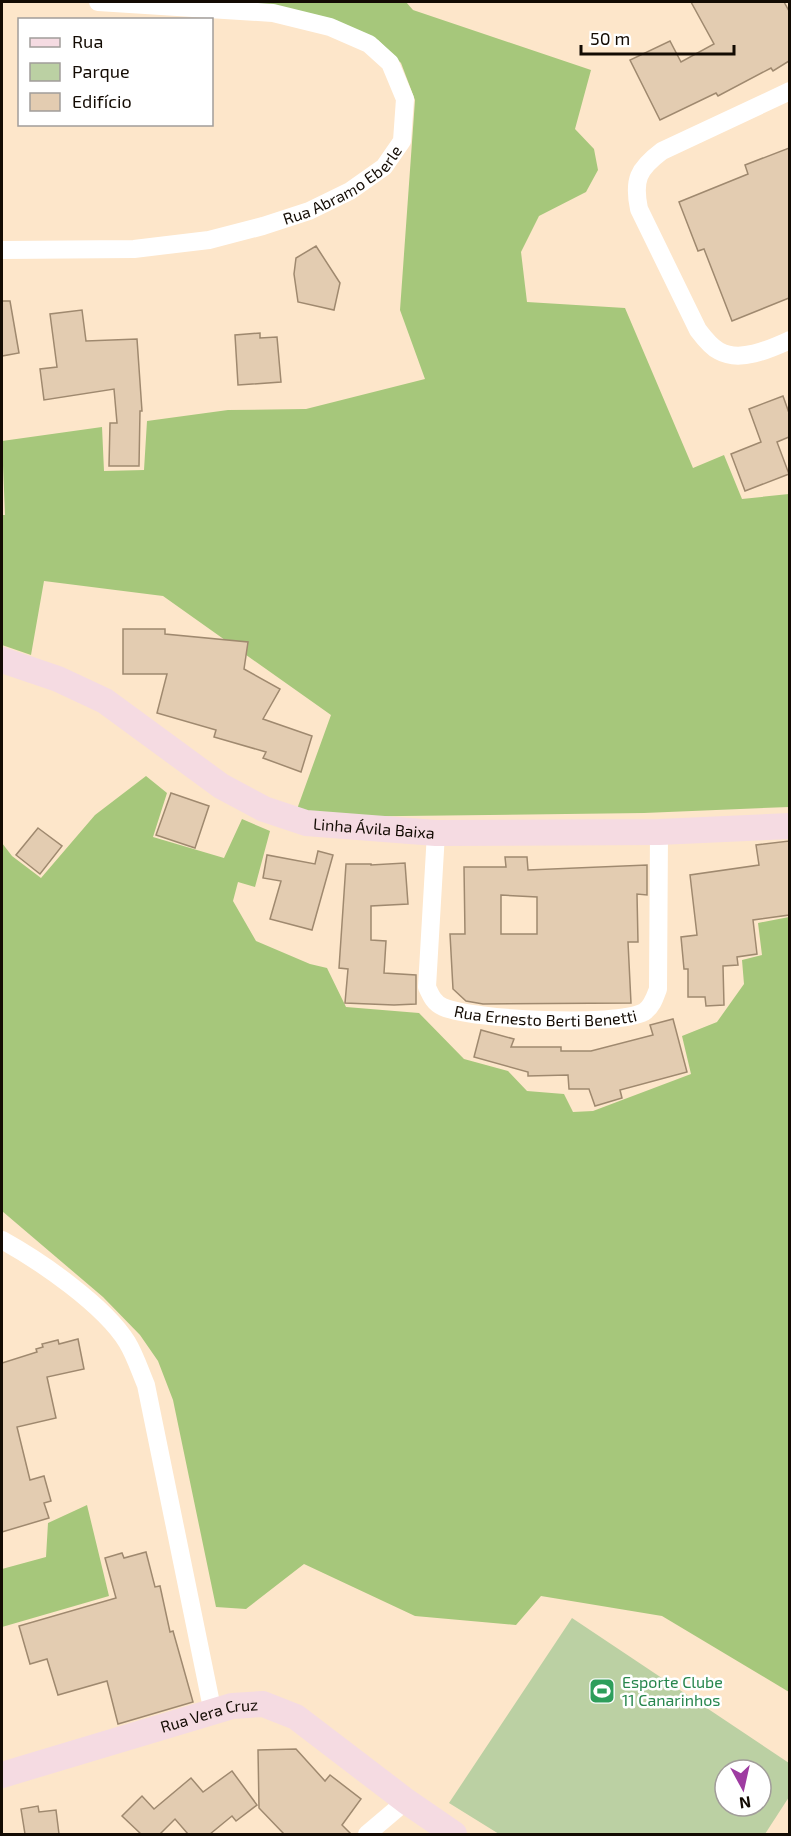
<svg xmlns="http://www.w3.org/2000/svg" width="791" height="1836" viewBox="0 0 791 1836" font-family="'Exo 2',sans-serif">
  <rect width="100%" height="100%" fill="#fde6ca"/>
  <path fill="#bbd0a3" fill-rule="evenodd" d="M572 1618 789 1763V1797L765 1834H499L449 1803ZM725 1770H761V1806H725Z"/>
  <g fill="#a6c77b">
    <polygon points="205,2 406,2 413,10 591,70 575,129 594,149 598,170 586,192 539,216 521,252 527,302 625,308 693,468 724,455 742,499 789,494 789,807 644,813 316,817 296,812 331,715 163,596 44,581 31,655 2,645 2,515 5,515 2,441 102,427 104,471 144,470 147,421 228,410 306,409 425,379 400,310 415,100 401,63 378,40"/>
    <polygon points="146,776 167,793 153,837 224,858 242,819 270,831 255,887 238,882 233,901 256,941 310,964 327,968 346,1007 419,1013 464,1059 508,1071 527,1091 564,1094 573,1112 593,1111 691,1074 682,1036 717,1022 744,984 742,960 762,955 758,923 789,917 789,1692 662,1616 541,1596 516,1625 415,1616 304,1564 246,1609 216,1607 173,1400 158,1361 140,1335 103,1297 2,1211 2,843 12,856 41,878 95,815"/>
    <polygon points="87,1505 109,1596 2,1627 2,1569 46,1557 48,1523"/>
  </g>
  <g fill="#e3ccb1" stroke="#9f896f" stroke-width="1.5" fill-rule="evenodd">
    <polygon points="691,2 784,2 789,11 789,61 773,71 771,68 718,96 716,93 660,120 630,60 670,41 681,62 714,44"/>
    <polygon points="789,148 789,298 732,321 704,249 698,251 679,202 748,174 745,165"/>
    <polygon points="316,246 340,283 334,310 298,302 294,274 296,258"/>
    <polygon points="2,301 10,301 19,353 2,356"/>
    <polygon points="82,310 86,341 137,339 142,411 140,411 139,466 109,466 110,423 117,423 114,389 44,400 40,369 57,367 50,314"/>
    <polygon points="260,333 260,338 277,337 281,382 238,385 235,335"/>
    <polygon points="783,396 789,413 789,437 777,442 789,474 745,491 731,454 761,442 749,409"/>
    <polygon points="123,629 165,629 165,634 248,642 244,669 280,689 263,719 312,736 301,772 263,758 266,752 214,737 216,730 157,713 167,674 123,674"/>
    <polygon points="171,793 209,806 195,848 156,835"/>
    <polygon points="38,828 62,846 40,874 16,855"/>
    <polygon points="789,841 789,915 753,920 757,954 737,957 738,965 723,966 724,1005 706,1006 705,997 688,997 688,969 684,969 681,937 697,935 690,875 759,865 756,845"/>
    <polygon points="318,851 333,855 312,930 270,919 281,881 263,878 267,855 315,864"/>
    <path d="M505 857H527L528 870 647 865V895L637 894 638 942H628L631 1003 483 1004 466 1001 453 989 450 934H465L464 867H506ZM501 895 537 897V934H501Z"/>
    <polygon points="405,863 408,904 371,906 371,940 386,941 384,973 416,975 416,1004 394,1005 345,1003 348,969 339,968 346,864 371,864 371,865"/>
    <polygon points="673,1019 687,1072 620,1090 622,1098 595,1106 589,1089 569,1089 568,1075 528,1076 528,1072 474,1057 481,1030 514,1039 511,1047 561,1047 561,1051 591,1051 653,1035 650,1025"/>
    <polygon points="78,1339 84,1369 47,1377 56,1418 17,1427 30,1480 44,1476 51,1501 44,1503 49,1518 2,1532 2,1363 37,1352 36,1349 43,1347 42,1344 58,1340 59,1344"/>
    <polygon points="146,1552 155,1587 160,1586 170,1632 173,1631 193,1702 118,1724 107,1681 58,1695 47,1659 30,1664 19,1626 116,1598 105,1558 122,1553 124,1558"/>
    <polygon points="296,1749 325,1781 330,1775 361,1799 342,1825 351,1834 284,1834 259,1808 258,1750"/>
    <polygon points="232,1771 257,1805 236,1821 232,1816 210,1834 188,1834 175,1819 160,1834 141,1834 122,1816 142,1796 154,1809 191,1778 203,1792"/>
    <polygon points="38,1806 39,1812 56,1810 59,1834 25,1834 21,1809"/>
  </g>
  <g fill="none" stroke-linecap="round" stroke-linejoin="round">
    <g stroke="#fff" stroke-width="18">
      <path d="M790 91 662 151C638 169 633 180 639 209L698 330C704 338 711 347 719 351 740 363 770 349 790 340"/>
      <path id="s1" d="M2 250 134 249 209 240 263 226 309 211 350 191 384 167 402 141 405 99 390 63 369 44 330 27 273 13 98 2"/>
      <path id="s2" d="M436 833 427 987C431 996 434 1003 443 1007 473 1020 616 1027 644 1012 652 1007 655 997 658 989L659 832"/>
      <path d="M2 1240C40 1261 104 1305 127 1342 135 1355 140 1371 146 1385L213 1713"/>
      <polyline points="367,1834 406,1801"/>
    </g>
    <g stroke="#f5dbe2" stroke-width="26">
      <path id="s3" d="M2 660 58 679 105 701 221 786 264 809 306 823 436 833 659 832 790 826"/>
      <path id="s4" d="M2 1775 232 1706 263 1704 296 1717 406 1801 454 1834"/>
    </g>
  </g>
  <defs>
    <g id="stadium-square" transform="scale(1.35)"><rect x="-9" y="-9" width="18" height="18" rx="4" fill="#2e9e5b" stroke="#fff"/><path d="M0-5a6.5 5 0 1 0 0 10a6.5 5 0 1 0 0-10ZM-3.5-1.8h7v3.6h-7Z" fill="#fff"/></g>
  </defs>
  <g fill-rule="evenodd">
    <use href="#stadium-square" x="602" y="1691"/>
  </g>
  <g text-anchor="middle" stroke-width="5" stroke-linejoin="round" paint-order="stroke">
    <g font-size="16" fill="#130b03" stroke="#fff">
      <text dy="6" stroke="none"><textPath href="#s1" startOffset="354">Rua Abramo Eberle</textPath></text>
      <text dy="6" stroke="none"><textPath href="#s3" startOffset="416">Linha Ávila Baixa</textPath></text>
      <text dy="6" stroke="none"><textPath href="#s2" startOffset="284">Rua Ernesto Berti Benetti</textPath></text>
      <text dy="6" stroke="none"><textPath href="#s4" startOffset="216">Rua Vera Cruz</textPath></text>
    </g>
    <g font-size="16" fill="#27864d" stroke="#fff" text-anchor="start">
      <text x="622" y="1688">Esporte Clube<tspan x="622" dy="18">11 Canarinhos</tspan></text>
    </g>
  </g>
  <rect width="791" height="1836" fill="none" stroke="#130b03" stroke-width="6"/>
  <rect x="18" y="18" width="195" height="108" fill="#ffffff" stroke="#a19d9a" stroke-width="1.5"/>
  <rect x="30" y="38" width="30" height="9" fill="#f5dbe2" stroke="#a19d9a" stroke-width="1.5"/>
  <text x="72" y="48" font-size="18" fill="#130b03">Rua</text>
  <rect x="30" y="63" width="30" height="18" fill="#bbd0a3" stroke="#a19d9a" stroke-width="1.5"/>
  <text x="72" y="78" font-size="18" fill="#130b03">Parque</text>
  <rect x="30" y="93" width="30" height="18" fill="#e3ccb1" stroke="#a19d9a" stroke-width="1.5"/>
  <text x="72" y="108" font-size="18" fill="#130b03">Edifício</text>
  <g transform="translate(743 1788) rotate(172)"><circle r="28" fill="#ffffff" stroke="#a19d9a" stroke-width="1.5"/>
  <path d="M0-4.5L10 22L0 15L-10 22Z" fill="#9e3ba1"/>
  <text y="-9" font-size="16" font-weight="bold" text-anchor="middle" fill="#130b03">N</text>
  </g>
  <path d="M581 45v9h153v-9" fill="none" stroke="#130b03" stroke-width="3"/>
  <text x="590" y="45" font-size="18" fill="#130b03" stroke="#ffffff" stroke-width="4.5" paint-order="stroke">50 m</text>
</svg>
